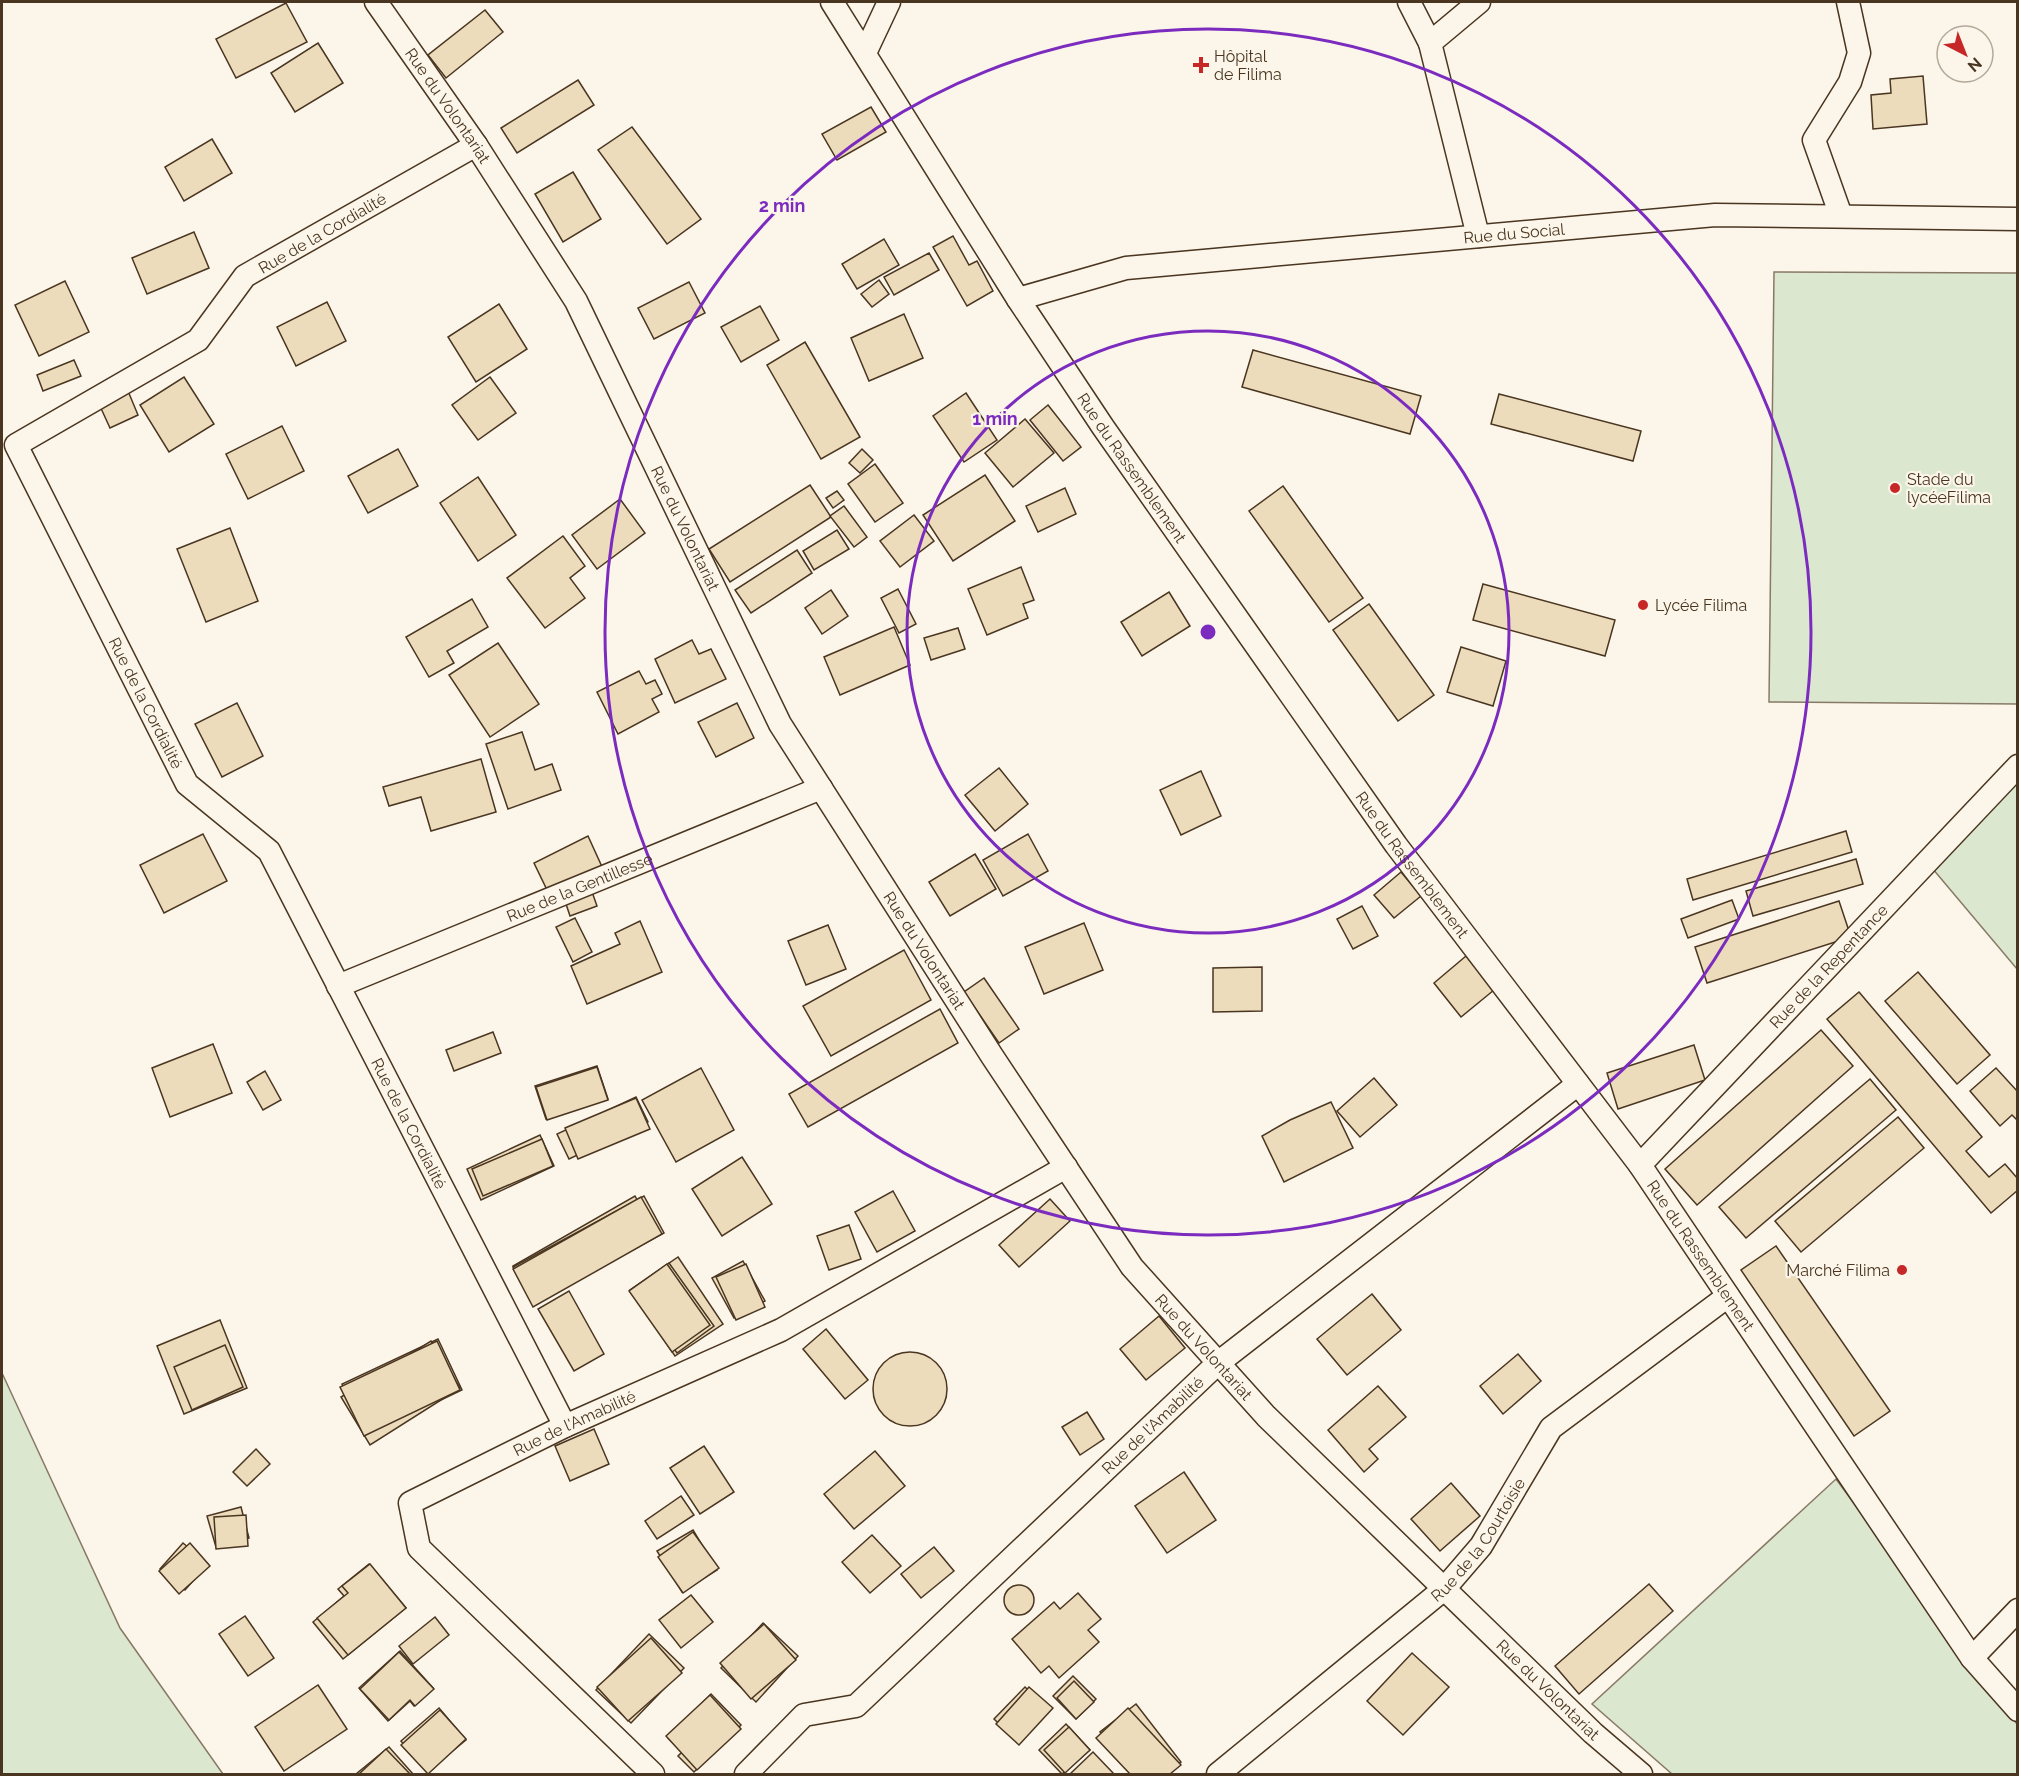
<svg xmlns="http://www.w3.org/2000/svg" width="2019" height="1776" viewBox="0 0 2019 1776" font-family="Raleway,sans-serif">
  <rect width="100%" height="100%" fill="#fbf6e9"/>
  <g fill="#dce7d0" stroke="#887966" stroke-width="1.5">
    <polygon points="1774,272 2017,273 2017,704 1769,702"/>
    <polygon points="2017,766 2017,969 1927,862"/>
    <polygon points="2,1373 120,1628 223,1774 2,1774"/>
    <polygon points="1836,1479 2017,1724 2017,1774 1672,1774 1592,1704"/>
  </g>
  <g fill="#ecdcbc" stroke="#4a3520" stroke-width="1.5">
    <polygon points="286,3 307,42 236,78 216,39"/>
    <polygon points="485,10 503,32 446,78 428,55"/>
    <polygon points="318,43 343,83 295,112 271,73"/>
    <polygon points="1923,76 1927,124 1873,129 1871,95 1891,93 1890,79"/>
    <polygon points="578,80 594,105 517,153 501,128"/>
    <polygon points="871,107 886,132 837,160 822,134"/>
    <polygon points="632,127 701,219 667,244 598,150"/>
    <polygon points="212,139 232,173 184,201 165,167"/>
    <polygon points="573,172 601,219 563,242 535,194"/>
    <polygon points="194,232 209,268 147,294 132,258"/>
    <polygon points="953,236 969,265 977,261 993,291 967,306 933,247"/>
    <polygon points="884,239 899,265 857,289 842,264"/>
    <polygon points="929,253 939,270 894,295 884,277"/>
    <polygon points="879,280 889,294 872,307 861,294"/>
    <polygon points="65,281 89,332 39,356 15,305"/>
    <polygon points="689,282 705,313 654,339 638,308"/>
    <polygon points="327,302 346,341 296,366 277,327"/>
    <polygon points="499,304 527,349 476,382 448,337"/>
    <polygon points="760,306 779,340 741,362 721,327"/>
    <polygon points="904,314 923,358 869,381 851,338"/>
    <polygon points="805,342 860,437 821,459 767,365"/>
    <polygon points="1253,350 1421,396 1410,434 1242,387"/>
    <polygon points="74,360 81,376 43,391 37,375"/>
    <polygon points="184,377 214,424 169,452 140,405"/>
    <polygon points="490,377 516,413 478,440 452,405"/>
    <polygon points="128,391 138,415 110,428 99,404"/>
    <polygon points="966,393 997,440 964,462 933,416"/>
    <polygon points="1499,394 1641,431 1633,461 1491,424"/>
    <polygon points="1048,405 1081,447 1063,461 1030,420"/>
    <polygon points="1025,419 1054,453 1013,487 985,453"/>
    <polygon points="282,426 304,471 248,499 226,454"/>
    <polygon points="398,449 418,486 368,513 348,476"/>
    <polygon points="862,449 873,460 860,473 849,463"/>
    <polygon points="875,464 903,503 875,522 848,484"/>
    <polygon points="985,475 1015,521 953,561 923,515"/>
    <polygon points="478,477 516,535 478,561 440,503"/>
    <polygon points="810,485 831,517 730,582 709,549"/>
    <polygon points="1283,486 1363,598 1329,622 1249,511"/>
    <polygon points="1065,488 1076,514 1038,532 1026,506"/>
    <polygon points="837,491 844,500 833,508 826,498"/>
    <polygon points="620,499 645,533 597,569 572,535"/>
    <polygon points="844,506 867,537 854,547 830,516"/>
    <polygon points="914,515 934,541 900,567 880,541"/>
    <polygon points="230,528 258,601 206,622 177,549"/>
    <polygon points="837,530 849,549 814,570 803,551"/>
    <polygon points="563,536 585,566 570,578 585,598 545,628 507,578"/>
    <polygon points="797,550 812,573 751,613 735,590"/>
    <polygon points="1021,567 1034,600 1023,604 1028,618 987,635 968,589"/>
    <polygon points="1483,584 1615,620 1605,656 1473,620"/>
    <polygon points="898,589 916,624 899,633 881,598"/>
    <polygon points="831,590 848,616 822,634 805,608"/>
    <polygon points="1169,592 1190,626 1142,656 1121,622"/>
    <polygon points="472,599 488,627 447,651 454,663 429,677 406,637"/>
    <polygon points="1369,604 1434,695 1398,721 1333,630"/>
    <polygon points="894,627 910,665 840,695 824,657"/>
    <polygon points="958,628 965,649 931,660 924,638"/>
    <polygon points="692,640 699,654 711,649 726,679 675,703 655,659"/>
    <polygon points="498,643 539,704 490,737 449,675"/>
    <polygon points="1461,647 1506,661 1493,706 1447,692"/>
    <polygon points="639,671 646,684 655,680 662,694 652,699 659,712 618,734 597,692"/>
    <polygon points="237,703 263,756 222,777 195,724"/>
    <polygon points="737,703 754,738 716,757 698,722"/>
    <polygon points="522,732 535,770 552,764 561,790 508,809 486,744"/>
    <polygon points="481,759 496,812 431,831 421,797 389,806 383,787"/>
    <polygon points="999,768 1028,804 995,831 965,795"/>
    <polygon points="1201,771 1221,816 1181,835 1160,790"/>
    <polygon points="1846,831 1852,852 1693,900 1687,879"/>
    <polygon points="203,834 227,881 164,913 140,865"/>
    <polygon points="1028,834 1048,871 1003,896 983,860"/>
    <polygon points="588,836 603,869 549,894 534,863"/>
    <polygon points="975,854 996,889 950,916 929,882"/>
    <polygon points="1856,859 1863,884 1753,916 1746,891"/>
    <polygon points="1401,872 1421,896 1394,918 1374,895"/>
    <polygon points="591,889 597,906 570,916 564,898"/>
    <polygon points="1732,900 1739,919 1688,938 1681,919"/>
    <polygon points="1839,901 1851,937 1707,983 1695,947"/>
    <polygon points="1362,906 1378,936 1353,949 1337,919"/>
    <polygon points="575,918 592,952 573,962 556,927"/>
    <polygon points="640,921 662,972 587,1004 571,966 620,944 615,933"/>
    <polygon points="1084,923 1103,970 1044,994 1025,947"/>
    <polygon points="828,925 846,969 806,985 788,941"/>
    <polygon points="904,950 931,1000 831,1056 803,1006"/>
    <polygon points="1466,956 1494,990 1461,1017 1434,983"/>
    <polygon points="1262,967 1262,1011 1213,1012 1213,968"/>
    <polygon points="1918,972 1990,1055 1957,1084 1885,1001"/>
    <polygon points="984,978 1019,1029 999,1043 964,992"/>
    <polygon points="1859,992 1982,1137 1966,1151 1989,1177 2005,1164 2018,1179 2018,1190 1991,1213 1827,1019"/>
    <polygon points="940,1009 958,1043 808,1127 789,1094"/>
    <polygon points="1821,1030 1853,1066 1697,1205 1665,1169"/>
    <polygon points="493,1032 501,1053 454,1071 446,1050"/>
    <polygon points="213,1044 232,1093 170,1117 152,1068"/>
    <polygon points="1694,1045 1705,1080 1618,1109 1607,1073"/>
    <polygon points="597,1066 608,1099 546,1119 535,1086"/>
    <polygon points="597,1067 608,1100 547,1120 536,1087"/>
    <polygon points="701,1068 734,1130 676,1162 642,1100"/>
    <polygon points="1996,1068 2018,1092 2018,1121 2012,1115 2000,1126 1970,1091"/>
    <polygon points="265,1071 281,1100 263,1110 247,1082"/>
    <polygon points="1374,1078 1397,1105 1360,1137 1337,1111"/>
    <polygon points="1870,1079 1896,1110 1746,1238 1719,1207"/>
    <polygon points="636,1097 648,1122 569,1159 557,1134"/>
    <polygon points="636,1098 650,1129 578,1159 565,1128"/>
    <polygon points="1331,1102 1353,1148 1284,1182 1262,1136 1290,1120"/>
    <polygon points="1898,1117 1924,1148 1801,1252 1775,1221"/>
    <polygon points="540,1135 554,1166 481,1200 467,1169"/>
    <polygon points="542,1139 553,1166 483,1196 472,1169"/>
    <polygon points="742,1157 772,1204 722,1236 692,1189"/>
    <polygon points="893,1191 915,1231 877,1252 855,1212"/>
    <polygon points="635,1196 656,1234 535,1304 513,1266"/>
    <polygon points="644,1196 664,1233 533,1304 513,1267"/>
    <polygon points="641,1197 662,1234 533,1307 513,1269"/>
    <polygon points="1050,1199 1070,1221 1019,1267 999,1245"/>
    <polygon points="849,1225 861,1259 829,1270 817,1236"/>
    <polygon points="1776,1246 1890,1411 1854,1436 1741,1270"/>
    <polygon points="678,1257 723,1324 675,1356 630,1290"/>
    <polygon points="743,1261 765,1301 734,1318 712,1278"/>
    <polygon points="669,1263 714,1326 677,1353 632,1290"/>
    <polygon points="667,1264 710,1325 672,1352 629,1291"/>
    <polygon points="746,1264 765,1307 736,1320 716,1277"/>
    <polygon points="569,1291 604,1354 574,1371 538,1309"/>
    <polygon points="1372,1294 1401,1330 1347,1375 1317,1339"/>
    <polygon points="1159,1316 1185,1348 1146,1380 1120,1349"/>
    <polygon points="220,1320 247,1388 184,1414 157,1346"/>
    <polygon points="826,1329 868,1380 845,1399 803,1349"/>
    <polygon points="438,1339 462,1390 366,1436 342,1384"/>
    <polygon points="431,1341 460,1388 370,1445 341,1397"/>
    <polygon points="437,1341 460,1390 364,1436 340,1387"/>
    <polygon points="225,1345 243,1387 192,1410 174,1367"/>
    <circle cx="910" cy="1389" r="37"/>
    <polygon points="1518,1354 1541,1381 1503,1414 1480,1386"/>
    <polygon points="1378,1386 1406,1417 1369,1449 1378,1459 1364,1472 1328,1430"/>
    <polygon points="1087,1412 1104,1439 1080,1455 1062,1427"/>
    <polygon points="594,1429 609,1464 570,1481 555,1446"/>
    <polygon points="704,1446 734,1492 700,1514 670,1468"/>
    <polygon points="256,1449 270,1464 247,1486 233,1472"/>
    <polygon points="875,1451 905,1486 854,1529 824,1494"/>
    <polygon points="1184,1472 1216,1520 1167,1553 1135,1506"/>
    <polygon points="1451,1483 1480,1516 1440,1551 1411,1519"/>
    <polygon points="681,1496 694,1515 657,1539 645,1521"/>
    <polygon points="241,1507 249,1538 216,1547 207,1516"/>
    <polygon points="246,1515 248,1546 216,1549 214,1517"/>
    <polygon points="693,1530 717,1570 682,1592 657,1551"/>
    <polygon points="693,1532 719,1568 683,1593 658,1557"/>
    <polygon points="872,1535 901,1566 870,1593 842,1562"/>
    <polygon points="183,1543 208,1564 185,1590 160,1569"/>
    <polygon points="190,1543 210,1566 179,1594 159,1571"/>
    <polygon points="934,1547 954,1571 921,1598 901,1574"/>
    <polygon points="369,1564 406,1608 343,1659 313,1622 344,1596 338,1589"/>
    <polygon points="370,1564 406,1608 348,1655 317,1618 348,1593 342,1586"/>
    <polygon points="1649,1584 1673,1611 1579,1694 1555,1666"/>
    <circle cx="1019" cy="1600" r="15"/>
    <polygon points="1078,1593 1101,1619 1088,1630 1099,1642 1059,1678 1049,1666 1041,1673 1012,1639 1054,1602 1060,1609"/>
    <polygon points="691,1595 713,1622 681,1648 659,1620"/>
    <polygon points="245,1616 274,1658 248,1676 219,1634"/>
    <polygon points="435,1617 449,1635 413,1664 399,1646"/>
    <polygon points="763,1623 798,1656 756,1702 721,1668"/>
    <polygon points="764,1624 796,1660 751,1699 720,1663"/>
    <polygon points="649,1634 684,1668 631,1723 596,1690"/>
    <polygon points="651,1638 682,1673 628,1721 597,1687"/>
    <polygon points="400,1651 433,1688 414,1706 410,1701 388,1721 359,1688"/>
    <polygon points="399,1652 434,1689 415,1706 410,1700 389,1720 360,1689"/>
    <polygon points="1412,1653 1449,1687 1403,1735 1367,1701"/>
    <polygon points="1073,1676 1096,1699 1076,1719 1053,1696"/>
    <polygon points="1074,1681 1094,1702 1076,1719 1057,1698"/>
    <polygon points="318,1685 347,1729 284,1771 255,1727"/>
    <polygon points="1025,1687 1049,1710 1018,1742 994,1719"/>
    <polygon points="1029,1687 1053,1708 1019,1745 996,1724"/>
    <polygon points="711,1694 741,1725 694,1772 678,1756 682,1752 668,1738"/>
    <polygon points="710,1695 741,1729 697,1770 666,1736"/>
    <polygon points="1136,1704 1181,1762 1165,1774 1133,1774 1100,1732"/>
    <polygon points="439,1708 466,1740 427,1772 401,1741"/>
    <polygon points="1128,1708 1181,1765 1170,1774 1130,1774 1096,1738"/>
    <polygon points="440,1710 466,1739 428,1774 401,1745"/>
    <polygon points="1066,1724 1090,1750 1062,1774 1039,1750"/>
    <polygon points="1069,1727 1090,1750 1065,1773 1044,1750"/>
    <polygon points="389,1747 413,1774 356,1774"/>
    <polygon points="386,1749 410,1774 359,1774"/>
    <polygon points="1093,1752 1114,1774 1070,1774"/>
  </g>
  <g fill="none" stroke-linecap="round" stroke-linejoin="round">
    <g stroke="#4a3520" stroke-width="25">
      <g id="minor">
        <path id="s1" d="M376 2 476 145 576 301 780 724 992 1056 1132 1267 1266 1416 1593 1733 1641 1774"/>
        <path id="s2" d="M832 2 1018 299 1103 427 1396 845 1640 1165 1972 1658 2018 1710"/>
        <polyline points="1409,2 1430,43"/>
        <polyline points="865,53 889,2"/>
        <path id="s3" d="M476 145 245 276 198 340 16 445 187 784 269 851 565 1426"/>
        <polyline points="1841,216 1814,140 1850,82 1859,53 1848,2"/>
        <polyline points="1478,236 1430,43 1479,2"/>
        <path id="s4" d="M1018 299 1126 268 1715 215 2018 219"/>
        <path id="s5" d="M338 986 821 788"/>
        <path id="s6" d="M1640 1165 2018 766"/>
        <polyline points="1972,1658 2018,1610"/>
        <path id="s7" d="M653 1774 419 1548 410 1503 565 1426 781 1330 1066 1167"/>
        <path id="s8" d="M746 1774 804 1715 856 1706 1218 1363 1578 1084"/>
        <path id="s9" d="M1218 1774 1444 1589 1481 1546 1551 1428 1728 1296"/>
      </g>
    </g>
    <use href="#minor" stroke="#fbf6e9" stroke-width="22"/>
  </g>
  <g fill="none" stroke="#7b2cbf" stroke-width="3">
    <circle cx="1208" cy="632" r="301"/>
    <circle cx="1208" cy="632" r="603"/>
  </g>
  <g fill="#c62828" stroke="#fbf6e9" stroke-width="2">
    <path d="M1198 56h6v6h6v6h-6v6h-6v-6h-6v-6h6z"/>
    <circle cx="1895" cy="488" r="6"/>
    <circle cx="1643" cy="605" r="6"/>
    <circle cx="1902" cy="1270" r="6"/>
  </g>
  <g text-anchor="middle" stroke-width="4.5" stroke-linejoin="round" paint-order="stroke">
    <g font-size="16" fill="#4a3520" stroke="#fbf6e9" text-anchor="start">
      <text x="1214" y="62">Hôpital<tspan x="1214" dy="18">de Filima</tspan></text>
      <text x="1907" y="485">Stade du<tspan x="1907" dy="18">lycéeFilima</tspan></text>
      <text x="1655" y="611">Lycée Filima</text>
      <text x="1890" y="1276" text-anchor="end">Marché Filima</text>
    </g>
    <g font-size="16" fill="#4a3520" stroke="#fbf6e9">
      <text dy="6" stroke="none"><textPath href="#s1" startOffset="126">Rue du Volontariat</textPath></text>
      <text transform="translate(322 233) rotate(-30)" y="6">Rue de la Cordialité</text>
      <text dy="6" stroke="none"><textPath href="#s4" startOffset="502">Rue du Social</textPath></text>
      <text dy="6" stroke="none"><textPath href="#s2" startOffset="554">Rue du Rassemblement</textPath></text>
      <text dy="6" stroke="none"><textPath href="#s1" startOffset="612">Rue du Volontariat</textPath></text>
      <text dy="6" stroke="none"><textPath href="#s3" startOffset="844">Rue de la Cordialité</textPath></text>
      <text dy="6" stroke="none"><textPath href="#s2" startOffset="1040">Rue du Rassemblement</textPath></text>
      <text dy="6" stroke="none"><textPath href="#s5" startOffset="261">Rue de la Gentillesse</textPath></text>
      <text dy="6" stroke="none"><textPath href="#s1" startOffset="1098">Rue du Volontariat</textPath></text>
      <text dy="6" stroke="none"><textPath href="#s6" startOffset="274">Rue de la Repentance</textPath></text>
      <text dy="6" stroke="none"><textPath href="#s3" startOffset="1347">Rue de la Cordialité</textPath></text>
      <text dy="6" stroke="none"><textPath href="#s2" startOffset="1526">Rue du Rassemblement</textPath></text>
      <text dy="6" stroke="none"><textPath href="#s1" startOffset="1584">Rue du Volontariat</textPath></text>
      <text dy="6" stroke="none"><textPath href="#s7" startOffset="554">Rue de l'Amabilité</textPath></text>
      <text dy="6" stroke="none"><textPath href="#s8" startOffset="544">Rue de l'Amabilité</textPath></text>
      <text dy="6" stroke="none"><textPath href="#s9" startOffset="352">Rue de la Courtoisie</textPath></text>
      <text dy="6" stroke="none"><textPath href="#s1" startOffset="2070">Rue du Volontariat</textPath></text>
    </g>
  </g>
  <circle cx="1208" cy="632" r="9" fill="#7b2cbf" stroke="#fbf6e9" stroke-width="3"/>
  <g font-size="18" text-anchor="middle" font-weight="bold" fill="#7b2cbf" stroke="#fbf6e9" stroke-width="4.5" stroke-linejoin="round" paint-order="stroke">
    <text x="782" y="212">2 min</text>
    <text x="995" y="425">1 min</text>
  </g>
  <rect width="2019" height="1776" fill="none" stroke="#4a3520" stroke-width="6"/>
  <g transform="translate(1965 54) rotate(138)"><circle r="28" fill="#fbf6e9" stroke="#b4a999" stroke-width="1.5"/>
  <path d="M0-4.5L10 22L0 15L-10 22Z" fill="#c62828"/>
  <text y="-9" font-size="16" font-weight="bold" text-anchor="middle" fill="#4a3520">N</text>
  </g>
</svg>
